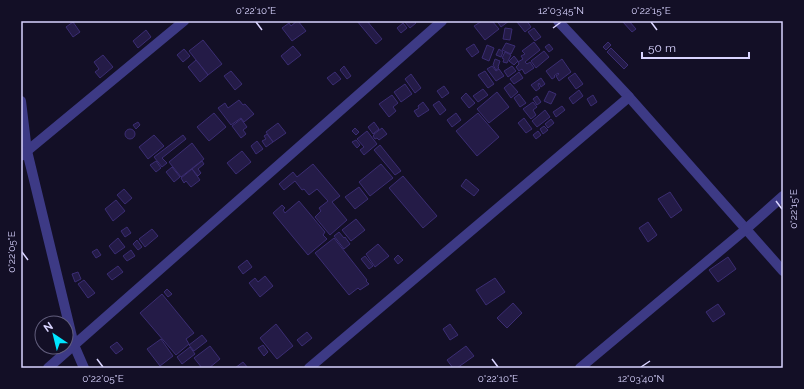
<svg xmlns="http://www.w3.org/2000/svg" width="804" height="389" viewBox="0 0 804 389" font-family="Raleway,sans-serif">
  <rect width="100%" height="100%" fill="#130f26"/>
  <g fill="#241b47" stroke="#3b2d73">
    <polygon points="297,21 298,21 306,31 292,41 282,28 289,23 291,26"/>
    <polygon points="357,21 367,21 382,39 376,44"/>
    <polygon points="404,21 414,21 416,23 410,28"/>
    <polygon points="482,21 492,21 499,29 485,40 474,26"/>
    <polygon points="497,21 509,21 501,27"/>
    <polygon points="518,21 527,21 531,27 525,32 517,22"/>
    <polygon points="622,21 629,21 636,29 632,32"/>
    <polygon points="73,22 80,32 73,37 66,27"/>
    <polygon points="403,23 407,28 401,33 397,28"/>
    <polygon points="505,28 512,29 510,40 503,39"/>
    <polygon points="534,28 541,37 535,41 528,32"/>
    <polygon points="146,30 151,37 138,48 133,41"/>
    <polygon points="203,40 222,64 208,75 189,51"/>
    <polygon points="534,42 540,50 525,62 527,64 530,62 534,68 525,74 522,69 519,71 516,67 519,64 518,62 523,59 521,56 525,54 522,51"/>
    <polygon points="608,42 611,45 606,50 603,47"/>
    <polygon points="506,43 515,46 511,54 502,50"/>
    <polygon points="474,44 479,52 472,57 466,49"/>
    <polygon points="549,44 553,49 549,52 545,47"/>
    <polygon points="487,45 494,48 489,61 482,58"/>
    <polygon points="293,46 301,55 288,65 281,56"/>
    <polygon points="611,48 628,65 624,69 607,52"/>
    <polygon points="184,49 190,56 183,62 177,55"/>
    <polygon points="499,49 503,52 501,57 496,55"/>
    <polygon points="544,51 549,57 536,68 531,61"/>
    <polygon points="505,52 511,55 507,63 503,62 504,59 502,58"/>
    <polygon points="103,55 113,67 100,78 95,72 99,69 94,62"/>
    <polygon points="514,56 518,61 514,65 509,61"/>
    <polygon points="495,59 500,61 498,67 499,68 496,70 493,65"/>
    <polygon points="562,59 571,72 559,81 556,76 559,74 558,73 554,76 555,77 552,79 546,71"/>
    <polygon points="196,60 208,75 200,82 188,67"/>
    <polygon points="344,66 351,76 347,79 340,70"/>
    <polygon points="492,66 496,71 499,69 504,76 496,81 487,69"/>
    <polygon points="512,66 516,71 508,77 504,71"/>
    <polygon points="231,71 242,84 235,90 224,76"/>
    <polygon points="485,71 494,84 488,88 478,75"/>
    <polygon points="335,72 341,79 333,85 327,78"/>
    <polygon points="519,72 523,78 514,84 510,79"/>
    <polygon points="575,73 583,84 576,89 568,78"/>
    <polygon points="411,74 421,88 415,93 405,79"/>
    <polygon points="541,78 545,84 541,87 539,83 538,85 540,88 536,91 531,85"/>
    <polygon points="510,83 518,92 511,98 504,88"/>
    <polygon points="405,84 412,94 401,102 394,92"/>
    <polygon points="444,86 449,93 442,98 437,91"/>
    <polygon points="483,89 488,95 478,102 473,96"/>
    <polygon points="579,90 583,96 573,104 569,98"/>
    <polygon points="549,91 556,94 551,104 544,101"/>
    <polygon points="497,92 509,107 489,123 477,109"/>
    <polygon points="466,93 475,103 469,108 461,98"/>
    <polygon points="519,94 526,103 520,107 514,98"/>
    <polygon points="392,95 398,103 393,107 396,111 389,117 379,104"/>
    <polygon points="593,95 597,102 591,106 587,99"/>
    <polygon points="537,96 541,102 537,105 533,99"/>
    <polygon points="239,100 243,105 245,104 254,114 244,122 241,118 231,125 218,108 225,103 228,108"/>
    <polygon points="439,101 446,110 440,115 433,105"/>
    <polygon points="423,102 429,110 418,117 414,111 419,108 418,106"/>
    <polygon points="533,102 537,107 533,110 536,115 531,119 523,109"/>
    <polygon points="562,106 565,110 556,117 553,112"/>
    <polygon points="545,110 550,117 537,127 532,121"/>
    <polygon points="214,113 226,127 209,141 197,127"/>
    <polygon points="456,113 461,120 452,127 447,120"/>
    <polygon points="478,113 499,137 477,156 456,131"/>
    <polygon points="524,118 532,129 526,133 518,123"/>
    <polygon points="241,119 247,127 243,130 246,134 241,138 232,126"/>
    <polygon points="551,119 554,123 548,128 545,124"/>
    <polygon points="138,122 140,125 136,129 133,125"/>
    <polygon points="374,122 379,129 373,134 368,127"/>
    <polygon points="278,123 286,133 273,142 266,132"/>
    <polygon points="544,126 548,130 543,134 540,129"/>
    <polygon points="355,128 359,132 356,135 352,131"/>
    <polygon points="382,128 387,134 379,140 377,138 375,139 373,136 374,135 374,134"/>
    <circle cx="130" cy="134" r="5"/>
    <polygon points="367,131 377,144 364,155 360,150 364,147 357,139"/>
    <polygon points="538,131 541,135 536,139 533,135"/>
    <polygon points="267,134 273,142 266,147 262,141 266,139 264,136"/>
    <polygon points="154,135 164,146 148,159 139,147"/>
    <polygon points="183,135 186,139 162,158 167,163 162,167 154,157"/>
    <polygon points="356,140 360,145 357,148 352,142"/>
    <polygon points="257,141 263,149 256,154 251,146"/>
    <polygon points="192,143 204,159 181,177 169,162"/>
    <polygon points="380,145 401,171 395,175 374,150"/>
    <polygon points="242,151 251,162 236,174 227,163"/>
    <polygon points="156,161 161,168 156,172 150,165"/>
    <polygon points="202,161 204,164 198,169 201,173 198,176 192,169"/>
    <polygon points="313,164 340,196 332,202 347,220 330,235 315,217 321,211 319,208 328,201 317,189 309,195 304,189 302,190 295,181 284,190 279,184 293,172 297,177"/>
    <polygon points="381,164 393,178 370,196 359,182"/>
    <polygon points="172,167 180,177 174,182 166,172"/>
    <polygon points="192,169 200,180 191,187 186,181 184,183 181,178"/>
    <polygon points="403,176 437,216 423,228 389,188"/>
    <polygon points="466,179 479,190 474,196 461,186"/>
    <polygon points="359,187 368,199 355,209 345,197"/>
    <polygon points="124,189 132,198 125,204 117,195"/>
    <polygon points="670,192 682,210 671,218 658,199"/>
    <polygon points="116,200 125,211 113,221 105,209"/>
    <polygon points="299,201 325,232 323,235 327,239 308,255 273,213 282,205 285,208 283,210 285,213"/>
    <polygon points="356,219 365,230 351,241 342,230"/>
    <polygon points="648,222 657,235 648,242 639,228"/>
    <polygon points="127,227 131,233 125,237 121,231"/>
    <polygon points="152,229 158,236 145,247 139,239"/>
    <polygon points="339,232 344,238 345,237 350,244 344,249 334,236"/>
    <polygon points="118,238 125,247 115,254 109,246"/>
    <polygon points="334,238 367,280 366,281 369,284 360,290 358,288 349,295 315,253"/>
    <polygon points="137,240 142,247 138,250 133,244"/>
    <polygon points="378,244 389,256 375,267 366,254"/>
    <polygon points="97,249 101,255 96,258 92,252"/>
    <polygon points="131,250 135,256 127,261 123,256"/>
    <polygon points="398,255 403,260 398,264 394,259"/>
    <polygon points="365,256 373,266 369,269 361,259"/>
    <polygon points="728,257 736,269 718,282 709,270"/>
    <polygon points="247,260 252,267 243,274 238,267"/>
    <polygon points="118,266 123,272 112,280 107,274"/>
    <polygon points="78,272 81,279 75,282 72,274"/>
    <polygon points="265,276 273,286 260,297 249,283 255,278 258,282"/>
    <polygon points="495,278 505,292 486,305 476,290"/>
    <polygon points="84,280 95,293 88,298 78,284"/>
    <polygon points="167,289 172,294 168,297 164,292"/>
    <polygon points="162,294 194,333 186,339 189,344 176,355 140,313"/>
    <polygon points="513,303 522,313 507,328 497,318"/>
    <polygon points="718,304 725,314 713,322 706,312"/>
    <polygon points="276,324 293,346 277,359 260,338"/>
    <polygon points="450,324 458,335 450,340 443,329"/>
    <polygon points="307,332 312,338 302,346 297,340"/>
    <polygon points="202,335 207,341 194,351 189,345"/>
    <polygon points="161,339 173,356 160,366 147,349"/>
    <polygon points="117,342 123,349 116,354 110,347"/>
    <polygon points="263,345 268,352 264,356 258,348"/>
    <polygon points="210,346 220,359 209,368 202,368 194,358"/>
    <polygon points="466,346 474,356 457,368 453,368 447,360"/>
    <polygon points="190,347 195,354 182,364 177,357"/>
    <polygon points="243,362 248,368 235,368"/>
  </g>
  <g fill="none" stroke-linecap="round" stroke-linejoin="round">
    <g stroke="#3d3a85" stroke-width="10">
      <polyline points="558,21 629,97 783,271"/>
      <polyline points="21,101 27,151 74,345 84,368"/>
      <polyline points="21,156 184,21"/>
      <polyline points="48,368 442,21"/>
      <polyline points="309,368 629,97"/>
      <polyline points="580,368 746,229 783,196"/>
    </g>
  </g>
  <path fill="none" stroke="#d9d4ff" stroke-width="1.5" d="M256 22 262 30M651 22 657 30M553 28 561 22M776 201 782 209M22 252 28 260M97 359 103 367M492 359 498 367M641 367 650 361"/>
  <rect width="804" height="389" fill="none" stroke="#130f26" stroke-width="44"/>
  <g transform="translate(54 335) rotate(325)"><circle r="19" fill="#130f26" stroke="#625e7d"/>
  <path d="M0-3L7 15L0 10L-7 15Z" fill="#00e5ff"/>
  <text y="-6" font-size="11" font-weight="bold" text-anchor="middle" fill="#d9d4ff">N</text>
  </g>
  <path d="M642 52v6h107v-6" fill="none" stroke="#d9d4ff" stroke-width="2"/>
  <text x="648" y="52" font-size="12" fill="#d9d4ff" stroke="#130f26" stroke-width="3" paint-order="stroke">50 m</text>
  <rect x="22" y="22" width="760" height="345" fill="none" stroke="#d9d4ff" stroke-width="1.5"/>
  <g font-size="10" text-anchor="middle" fill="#d9d4ff">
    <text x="256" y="14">0°22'10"E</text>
    <text x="561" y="14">12°03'45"N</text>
    <text x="651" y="14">0°22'15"E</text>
    <text transform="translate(793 209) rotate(-90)" y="4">0°22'15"E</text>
    <text transform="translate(11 252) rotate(-90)" y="4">0°22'05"E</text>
    <text x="103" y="382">0°22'05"E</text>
    <text x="498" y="382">0°22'10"E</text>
    <text x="641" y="382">12°03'40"N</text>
  </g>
</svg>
